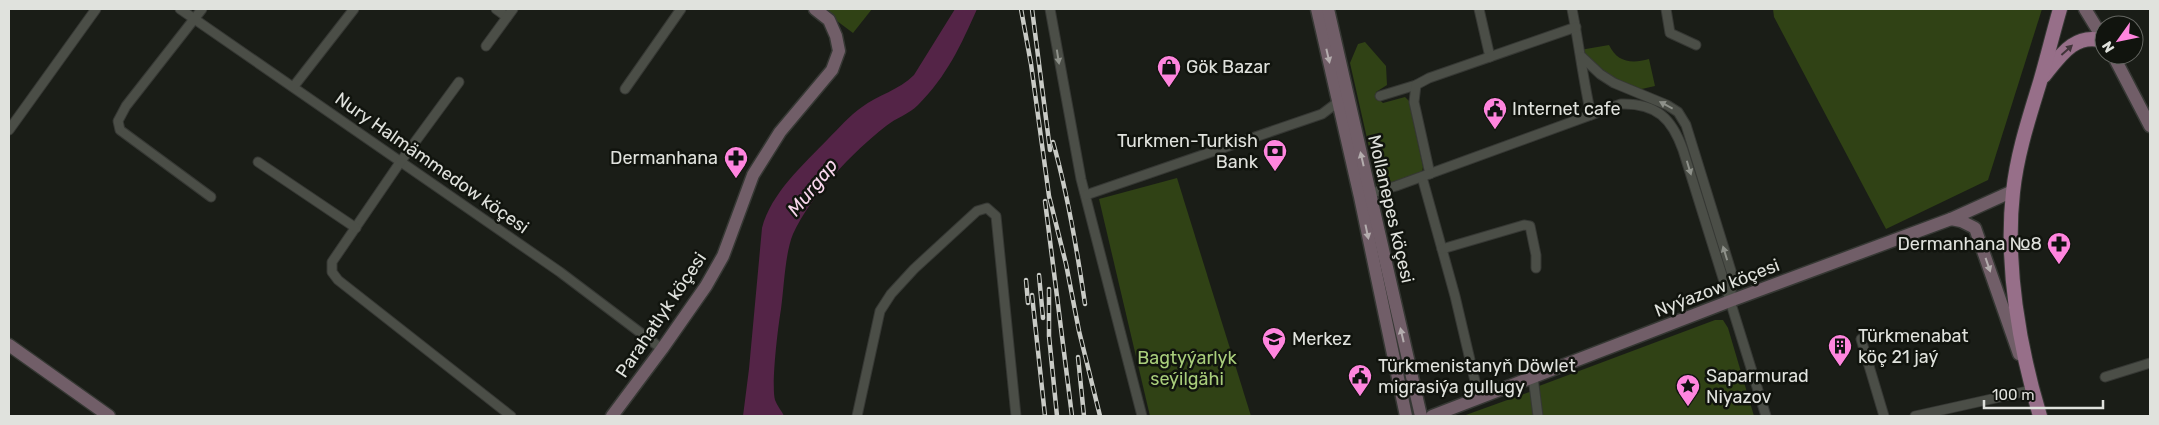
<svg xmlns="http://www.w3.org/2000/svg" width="2159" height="425" viewBox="0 0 2159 425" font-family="Rubik,sans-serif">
  <rect width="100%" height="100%" fill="#1a1d17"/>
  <g fill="#304215">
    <polygon points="821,9 872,9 853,33"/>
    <polygon points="1773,9 2042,9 1988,180 1886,229 1774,17"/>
    <polygon points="1365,42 1386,66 1387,85 1376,92 1377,98 1383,103 1405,97 1409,101 1423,167 1422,172 1378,187 1350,63 1358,44"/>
    <path d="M1609 45C1617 62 1631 64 1649 59L1655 86 1633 91 1600 74 1580 50Z"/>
    <polygon points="1177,178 1251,416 1150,416 1099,199"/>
    <polygon points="1715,320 1723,320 1728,328 1754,416 1542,416 1539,386"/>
    <polygon points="1532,391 1534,416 1463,416"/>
  </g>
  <path fill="#542447" d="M955 9H977C961 45 947 76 918 105 909 114 896 118 886 126 853 152 811 195 793 234 785 253 784 288 781 309 778 327 771 385 775 400 777 406 782 411 784 416H743L749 369 762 228C771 193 804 164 828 139 839 128 849 116 862 107 878 95 899 90 914 75Z"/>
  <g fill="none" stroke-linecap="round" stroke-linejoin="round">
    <g stroke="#363834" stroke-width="11">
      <g id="street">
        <polyline points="180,9 560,272 662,349"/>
        <polyline points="202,9 126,106 118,121 120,130 211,197"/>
        <polyline points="496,9 507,17"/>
        <polyline points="1050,9 1081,179 1142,416"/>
        <polyline points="1479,9 1490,57"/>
        <path d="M1572 9C1579 44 1583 79 1591 115"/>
        <polyline points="1666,9 1670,33 1696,45"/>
        <polyline points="486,46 513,9"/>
        <polyline points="1582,57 1600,74 1614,83 1667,105 1678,112 1686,125 1732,274 1731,293"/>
        <polyline points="459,82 401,161 332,262 332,272 338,280 511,416"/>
        <polyline points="294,86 354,9"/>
        <polyline points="625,89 681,9"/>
        <polyline points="1380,96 1416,85"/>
        <polyline points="9,130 96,9"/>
        <polyline points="258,162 356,228"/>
        <polyline points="1430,174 1414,102 1416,85 1429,78 1576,27"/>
        <polyline points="1422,177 1455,296 1479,398"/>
        <polyline points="1086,195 1322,114 1338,102"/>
        <path d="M1365 195 1396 186 1621 104C1657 103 1672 119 1683 150L1766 416"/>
        <polyline points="1442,249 1524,225 1530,226 1536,255 1536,268"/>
        <polyline points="1861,339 1884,416"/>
        <polyline points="1533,377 1538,416"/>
        <polyline points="2105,377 2150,363"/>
        <polyline points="857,416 880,311 891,294 914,269 977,211 987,208 996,216 1016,416"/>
        <polyline points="1915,416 2032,390"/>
      </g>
    </g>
    <g stroke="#363834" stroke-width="15">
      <g id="secondary">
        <polyline points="1317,9 1360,197 1406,416"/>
        <polyline points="1328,9 1421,416"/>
        <polyline points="2085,9 2104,40"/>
        <polyline points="2113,55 2150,126"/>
        <polyline points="1951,219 1961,221 1975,228 2019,354"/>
        <polyline points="9,345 109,416"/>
        <polyline points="612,416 662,349 706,286 723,256 753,175 780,132 832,70 839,51 836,36 829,20 815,9"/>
        <polyline points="1432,416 1730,301 1951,219 2013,191"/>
      </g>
    </g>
    <g stroke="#363834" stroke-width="16">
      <g id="primary">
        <path d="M2044 76C2060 56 2075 32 2104 41"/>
        <path d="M2040 416C2019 347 2005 264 2013 192 2017 154 2029 118 2040 82 2047 58 2053 33 2060 9"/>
      </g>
    </g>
    <use href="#street" stroke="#4b4e47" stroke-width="9"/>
    <use href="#secondary" stroke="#715e68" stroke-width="12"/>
    <use href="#primary" stroke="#976f89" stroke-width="14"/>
    <g stroke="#c9cbc6" stroke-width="4.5">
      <g id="rail">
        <polyline points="1021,9 1031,64 1049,196 1066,264 1079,331 1100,416"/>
        <polyline points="1032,9 1050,150"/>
        <path d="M1053 142C1068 195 1077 249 1085 304"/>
        <polyline points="1045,201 1072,416"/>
        <polyline points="1039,275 1043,318"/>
        <polyline points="1026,280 1028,303"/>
        <polyline points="1049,289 1049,336 1057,416"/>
        <polyline points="1032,295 1045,416"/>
        <polyline points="1078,357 1084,416"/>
      </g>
    </g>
    <use href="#rail" stroke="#11140e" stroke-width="2.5" stroke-dasharray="8" stroke-linecap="butt"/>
  </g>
  <defs><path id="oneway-solid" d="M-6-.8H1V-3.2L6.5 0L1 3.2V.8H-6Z" transform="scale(1.25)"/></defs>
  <use fill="#403439" href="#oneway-solid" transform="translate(2067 50) rotate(-42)"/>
  <g fill="#b4adae">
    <use href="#oneway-solid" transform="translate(1328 56) rotate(77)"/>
    <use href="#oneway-solid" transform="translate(1362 159) rotate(-103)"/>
    <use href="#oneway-solid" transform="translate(1367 232) rotate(78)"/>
    <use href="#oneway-solid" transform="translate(1988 265) rotate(71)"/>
    <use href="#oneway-solid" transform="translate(1402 335) rotate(-103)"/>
  </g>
  <g fill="#8e918a">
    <use href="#oneway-solid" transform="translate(1058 57) rotate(81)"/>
    <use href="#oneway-solid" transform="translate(1666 105) rotate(-152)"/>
    <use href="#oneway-solid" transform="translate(1689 168) rotate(73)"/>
    <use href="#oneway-solid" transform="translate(1725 253) rotate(-107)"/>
  </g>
  <defs>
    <g id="shop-pin" transform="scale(1.25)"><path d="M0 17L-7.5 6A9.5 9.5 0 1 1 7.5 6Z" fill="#ff85de" stroke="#11140e"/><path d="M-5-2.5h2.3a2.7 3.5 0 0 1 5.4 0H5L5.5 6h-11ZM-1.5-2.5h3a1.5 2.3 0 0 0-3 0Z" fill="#111"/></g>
    <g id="civic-pin" transform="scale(1.25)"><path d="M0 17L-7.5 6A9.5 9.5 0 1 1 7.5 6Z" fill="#ff85de" stroke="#11140e"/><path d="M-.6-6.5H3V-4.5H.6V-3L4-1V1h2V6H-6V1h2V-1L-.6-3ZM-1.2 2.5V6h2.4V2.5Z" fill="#111"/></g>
    <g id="bank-pin" transform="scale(1.25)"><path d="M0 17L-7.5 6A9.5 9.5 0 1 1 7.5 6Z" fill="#ff85de" stroke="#11140e"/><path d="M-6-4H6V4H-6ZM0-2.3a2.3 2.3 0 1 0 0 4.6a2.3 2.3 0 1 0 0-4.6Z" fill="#111"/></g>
    <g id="pharmacy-pin" transform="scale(1.25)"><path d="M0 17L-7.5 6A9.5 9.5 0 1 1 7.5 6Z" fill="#ff85de" stroke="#11140e"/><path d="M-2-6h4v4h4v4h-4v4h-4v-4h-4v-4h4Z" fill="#111"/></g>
    <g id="school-pin" transform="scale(1.25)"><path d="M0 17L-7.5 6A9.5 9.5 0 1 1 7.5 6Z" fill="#ff85de" stroke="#11140e"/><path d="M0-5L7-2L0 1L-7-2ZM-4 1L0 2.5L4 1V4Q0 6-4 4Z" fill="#111"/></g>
    <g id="building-pin" transform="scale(1.25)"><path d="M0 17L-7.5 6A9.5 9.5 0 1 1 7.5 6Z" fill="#ff85de" stroke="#11140e"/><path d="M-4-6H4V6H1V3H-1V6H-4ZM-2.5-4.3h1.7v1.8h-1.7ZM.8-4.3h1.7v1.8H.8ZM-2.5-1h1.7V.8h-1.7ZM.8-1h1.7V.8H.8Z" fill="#111"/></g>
    <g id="sight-pin" transform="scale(1.25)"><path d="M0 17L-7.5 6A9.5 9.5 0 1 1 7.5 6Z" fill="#ff85de" stroke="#11140e"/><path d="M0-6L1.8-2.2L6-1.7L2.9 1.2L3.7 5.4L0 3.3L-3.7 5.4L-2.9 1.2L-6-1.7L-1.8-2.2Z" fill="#111"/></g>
  </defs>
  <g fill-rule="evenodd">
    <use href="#shop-pin" x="1169" y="67"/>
    <use href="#civic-pin" x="1495" y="109"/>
    <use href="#bank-pin" x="1275" y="151"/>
    <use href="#pharmacy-pin" x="736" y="158"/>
    <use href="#pharmacy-pin" x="2059" y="244"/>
    <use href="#school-pin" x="1274" y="339"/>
    <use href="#building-pin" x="1840" y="346"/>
    <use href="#civic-pin" x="1360" y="376"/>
    <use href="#sight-pin" x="1688" y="386"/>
  </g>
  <g text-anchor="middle" stroke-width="5" stroke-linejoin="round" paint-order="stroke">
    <g font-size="18" fill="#e0e2dd" stroke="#11140e" text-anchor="start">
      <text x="1186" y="73">Gök Bazar</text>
      <text x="1512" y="115">Internet cafe</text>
      <text x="1258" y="147" text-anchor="end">Turkmen-Turkish<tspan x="1258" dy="21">Bank</tspan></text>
      <text x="718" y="164" text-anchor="end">Dermanhana</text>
      <text x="2042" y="250" text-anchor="end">Dermanhana №8</text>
      <text x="1858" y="342">Türkmenabat<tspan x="1858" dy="21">köç 21 jaý</tspan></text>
      <text x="1292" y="345">Merkez</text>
      <text x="1378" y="372">Türkmenistanyň Döwlet<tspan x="1378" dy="21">migrasiýa gullugy</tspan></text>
      <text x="1706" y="382">Saparmurad<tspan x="1706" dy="21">Niyazov</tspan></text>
    </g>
    <g font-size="18" fill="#e0e2dd" stroke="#11140e">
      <text transform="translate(432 163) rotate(35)" y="6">Nury Halmämmedow köçesi</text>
      <text transform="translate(1391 209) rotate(77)" y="6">Mollanepes köçesi</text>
      <text transform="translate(1717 288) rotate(-21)" y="6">Nyýazow köçesi</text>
      <text transform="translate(661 315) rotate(-56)" y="6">Parahatlyk köçesi</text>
    </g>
    <g font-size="18" fill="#a9ce7b" stroke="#11140e">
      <text x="1187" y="364">Bagtyýarlyk<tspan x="1187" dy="21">seýilgähi</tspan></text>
    </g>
    <g font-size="19" font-style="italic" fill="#f9d7ed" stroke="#11140e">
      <text transform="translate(812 187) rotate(-51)" y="7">Murgap</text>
    </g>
  </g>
  <rect width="2159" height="425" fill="none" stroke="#e0e2dd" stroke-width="20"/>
  <g transform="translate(2119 40) rotate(237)"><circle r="24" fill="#11140e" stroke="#646661"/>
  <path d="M0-4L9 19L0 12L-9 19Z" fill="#ff85de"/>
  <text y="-8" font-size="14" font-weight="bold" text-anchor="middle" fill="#e0e2dd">N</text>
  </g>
  <path d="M1984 400v8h119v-8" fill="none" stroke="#e0e2dd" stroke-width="2.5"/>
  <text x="1992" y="400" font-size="15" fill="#e0e2dd" stroke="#11140e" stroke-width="4" paint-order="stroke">100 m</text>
</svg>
